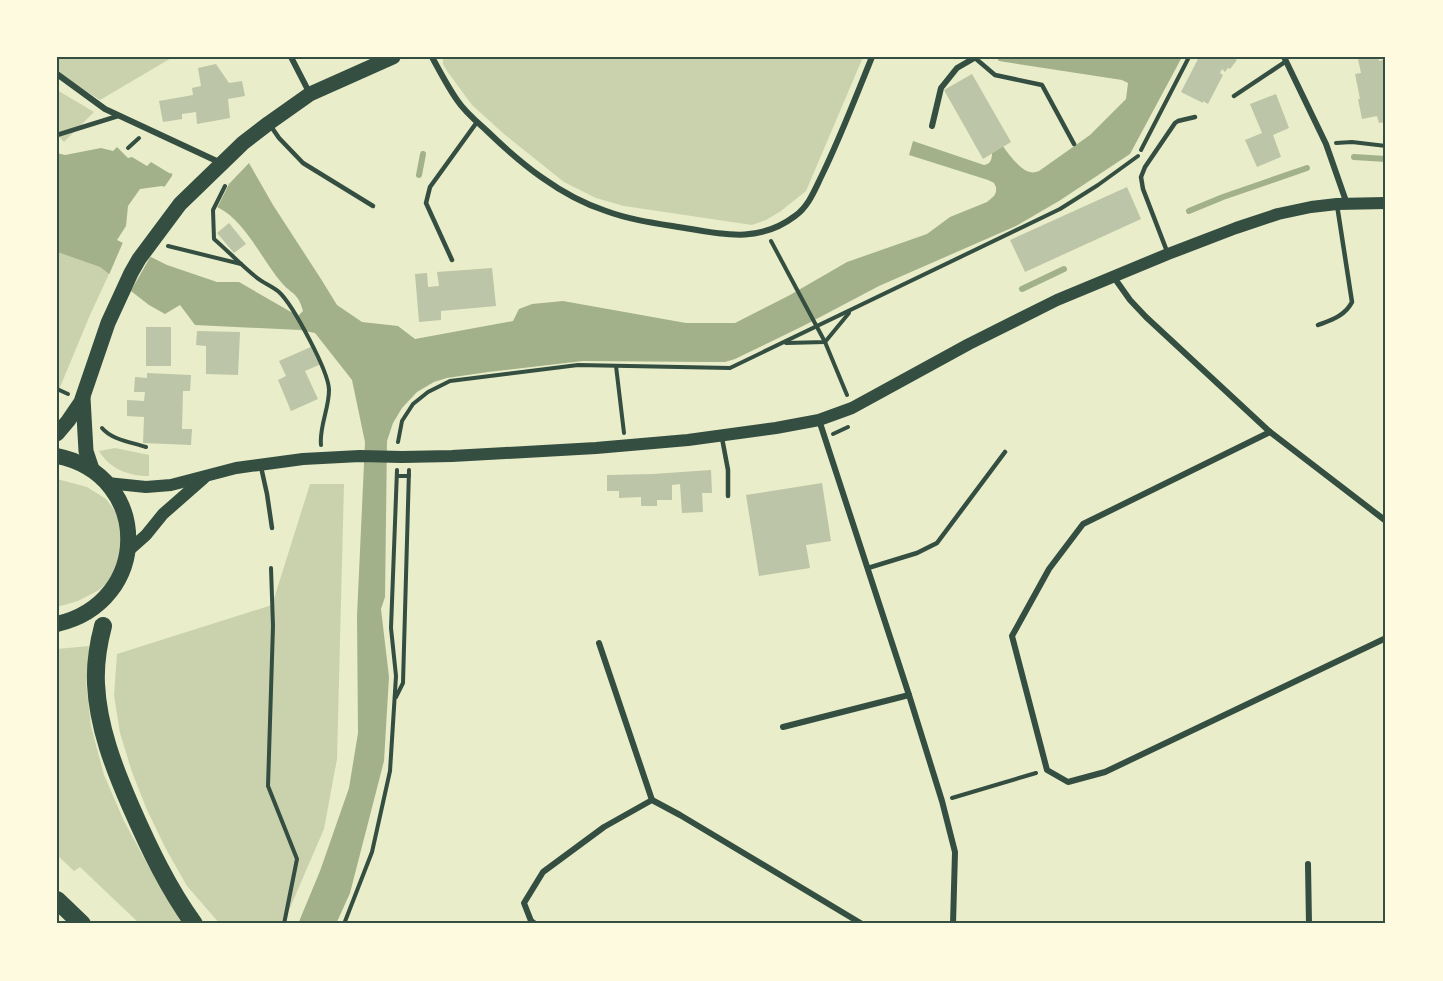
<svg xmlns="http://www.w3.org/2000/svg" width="1443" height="981" viewBox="0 0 1443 981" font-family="Barlow,sans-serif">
  <rect width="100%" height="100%" fill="#e9edc9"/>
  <g fill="#cad2ad">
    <polygon points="57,57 173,57 100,100 57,73"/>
    <polygon points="443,57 863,57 806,191 781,211 766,220 752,225 624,206 596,198 564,182 504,134 472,105 447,71 443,64"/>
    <polygon points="57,90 94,112 64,142 57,135"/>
    <polygon points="57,252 100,267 109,274 90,315 58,392"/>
    <path d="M115 448 149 455V476C128 476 110 469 99 451Z"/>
    <polygon points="57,479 87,487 106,499 118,515 123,554 112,578 99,590 78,601 57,607"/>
    <polygon points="310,484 344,484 337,759 324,829 283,924 220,924 187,886 166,849 147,810 132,772 120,733 114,695 117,654 272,605"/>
    <polygon points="89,646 86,682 91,726 104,775 124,821 150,869 176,910 187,924 140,924 80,867 74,871 57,855 57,649"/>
  </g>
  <path fill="#a3b18a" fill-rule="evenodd" d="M996 57H1182L1130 154 1059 201 1016 226 879 286 805 325 735 359 725 362H706L583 361 488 372 447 378 434 382 417 392 402 408 393 423 387 441 385 597 381 609 389 677 384 761 350 893 336 924H298L320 871 349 788 358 733 357 616 365 442 352 380 315 333 300 330 195 325 180 305 165 314 149 305 100 267 57 252V153L65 155 101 148 113 151 117 147 128 158 132 157 147 166 151 162 169 173 229 184 249 163 273 205 321 279 337 305 362 322 398 326 415 339 513 321 519 309 532 304 563 301 686 323H735L790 295 847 262 927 234 950 217 987 202 994 196 996 192V187L994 183 988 180 909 155 913 141 984 165C990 164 992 160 992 154L965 80C976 99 1009 168 1030 172 1033 173 1036 172 1039 171L1090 135 1126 99 1128 83 1122 80 999 61ZM162 186C180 192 202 199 219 208 246 222 262 260 281 282 292 295 298 292 303 311L298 316 239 282H217L167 265 117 240 126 226 128 206 140 189Z"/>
  <g fill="#e9edc9">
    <polygon points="173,170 209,177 229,184 216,210 163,189 172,176"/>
    <polygon points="124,240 152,254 129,294 108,277"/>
  </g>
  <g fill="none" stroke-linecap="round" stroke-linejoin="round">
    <g stroke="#a3b18a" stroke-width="6">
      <polyline points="1354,157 1386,159"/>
      <polyline points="419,175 423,154"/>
      <polyline points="1189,211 1223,197 1307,168"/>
      <polyline points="1022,289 1064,269"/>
    </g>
  </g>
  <g fill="#bcc5a7">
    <polygon points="1199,57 1236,57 1235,59 1237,60 1230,69 1228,68 1225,72 1222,69 1220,73 1223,75 1208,104 1203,101 1203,103 1181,92"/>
    <polygon points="1365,57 1378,57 1379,61 1386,59 1386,122 1379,123 1377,116 1362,119 1358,99 1360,99 1355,74 1361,73 1358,59"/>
    <polygon points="216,64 229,83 242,81 245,96 228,99 230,118 197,124 196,112 182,114 182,119 163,122 159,101 193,95 192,88 201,86 198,68"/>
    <polygon points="972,74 1011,142 983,159 944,90"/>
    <polygon points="1276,94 1289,128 1273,135 1281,157 1257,167 1245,140 1262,133 1250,104"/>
    <polygon points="1127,187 1141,219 1025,272 1010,240"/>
    <polygon points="229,223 246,244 234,253 217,233"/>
    <polygon points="492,268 496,306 441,311 441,320 419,322 415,274 427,273 428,287 439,286 437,272"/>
    <rect x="146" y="327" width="25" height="39"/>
    <polygon points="197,331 240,332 238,375 206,374 206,346 196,345"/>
    <polygon points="313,346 321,364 305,371 318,399 291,411 278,380 286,376 279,361"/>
    <polygon points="147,373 191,375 190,391 183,391 182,429 192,429 191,445 143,443 144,417 127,416 127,400 144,401 145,392 134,392 135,377 147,378"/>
    <polygon points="711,470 712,493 702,493 703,512 682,513 680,484 672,485 672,500 657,500 657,506 641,506 641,497 619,498 619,491 607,491 607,475 653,474"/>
    <polygon points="822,483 831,541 806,545 810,568 759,576 746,495"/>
  </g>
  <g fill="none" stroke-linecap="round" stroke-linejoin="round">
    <g stroke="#344e41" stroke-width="4">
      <polyline points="1336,143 1352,142 1386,146"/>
      <polyline points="128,148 139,138"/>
      <polyline points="1141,150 1189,57"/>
      <path d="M225 186 213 210 214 239C228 251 241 265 256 277 263 283 272 286 279 292 293 305 329 372 329 390 329 409 319 427 321 445"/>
      <polyline points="771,241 825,342 847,395"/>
      <polyline points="168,246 241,264"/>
      <polyline points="786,343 825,342 849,313"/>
      <polyline points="616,366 624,433"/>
      <polyline points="57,389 68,394"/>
      <path d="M102 428C112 440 131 442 146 447"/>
      <polyline points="833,434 848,427"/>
      <polyline points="398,442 402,421 413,404 428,392 450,381 578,365 730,368 1060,209 1098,185 1138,156"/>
      <polyline points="397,476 409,476"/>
      <polyline points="271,568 273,626 268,786 297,859 284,924"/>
      <polyline points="396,697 403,683 409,470"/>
      <polyline points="952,798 1036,773"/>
      <polyline points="344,924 372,852 390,771 396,676 391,628 397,470"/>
    </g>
    <g stroke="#344e41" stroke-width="4.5">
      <polyline points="975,58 995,75 1042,85 1074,144"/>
      <polyline points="1234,96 1285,62"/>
      <polyline points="270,125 279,138 303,163 373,206"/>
      <polyline points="57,135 118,116"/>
      <polyline points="1168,254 1143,189 1141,177 1145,167 1175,123 1178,121 1195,117"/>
      <polyline points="452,260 426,203 430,187 477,122"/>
      <path d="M1318 325C1331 320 1345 316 1352 302L1337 205"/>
      <polyline points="722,438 728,470 728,496"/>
      <polyline points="261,467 267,494 272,528"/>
      <polyline points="868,568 917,553 937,543 1005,452"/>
    </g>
    <g stroke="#344e41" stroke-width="6">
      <polyline points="291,57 310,94"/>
      <path d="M432 57C440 72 448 87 457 100 465 112 476 121 486 130 520 163 560 196 606 211 633 221 662 224 691 229 729 236 762 241 795 216 809 206 815 189 822 175 841 136 856 96 872 57"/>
      <polyline points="1284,57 1326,144 1347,204"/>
      <polyline points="57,74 105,109 221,163"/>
      <polyline points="932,126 941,88 957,68 976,57"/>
      <polyline points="1113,276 1130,300 1146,317 1270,432 1386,521"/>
      <polyline points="819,420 909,695 942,801 955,852 953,924"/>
      <polyline points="1270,432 1083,524 1049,569 1012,636 1047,770 1068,782 1105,772 1386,638"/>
      <polyline points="599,643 652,800"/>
      <polyline points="783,727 909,695"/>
      <polyline points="1308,864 1309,924"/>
      <polyline points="535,924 531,921 524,903 543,872 604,827 652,800 680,815 862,924"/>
    </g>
    <g stroke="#344e41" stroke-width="12">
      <polyline points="107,483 146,487 171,485 236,468 303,459 360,456 402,457 452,456 596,448 688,440 776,428 819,420 852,408 969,344 1057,300 1168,254 1236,228 1278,214 1311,207 1337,204 1386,203"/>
      <polyline points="128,551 146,535 163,514 204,478"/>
    </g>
    <g stroke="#344e41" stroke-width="15">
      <polyline points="83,398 86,451 92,469"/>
      <polyline points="57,434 68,421 81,402 108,323 131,273 139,259 180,204 243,143 269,123 310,94 393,57"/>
    </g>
    <path stroke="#344e41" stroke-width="16" d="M57 456C152 475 152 602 57 624"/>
    <g stroke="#344e41" stroke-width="18">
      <path d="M103 626C98 645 95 664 96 684 98 727 114 768 131 807 149 848 168 888 194 924"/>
      <polyline points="57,900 82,924"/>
    </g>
  </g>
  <rect width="1443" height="981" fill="none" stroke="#fefae0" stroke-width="117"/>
  <rect x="58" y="58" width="1326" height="864" fill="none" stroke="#344e41" stroke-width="2"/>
</svg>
